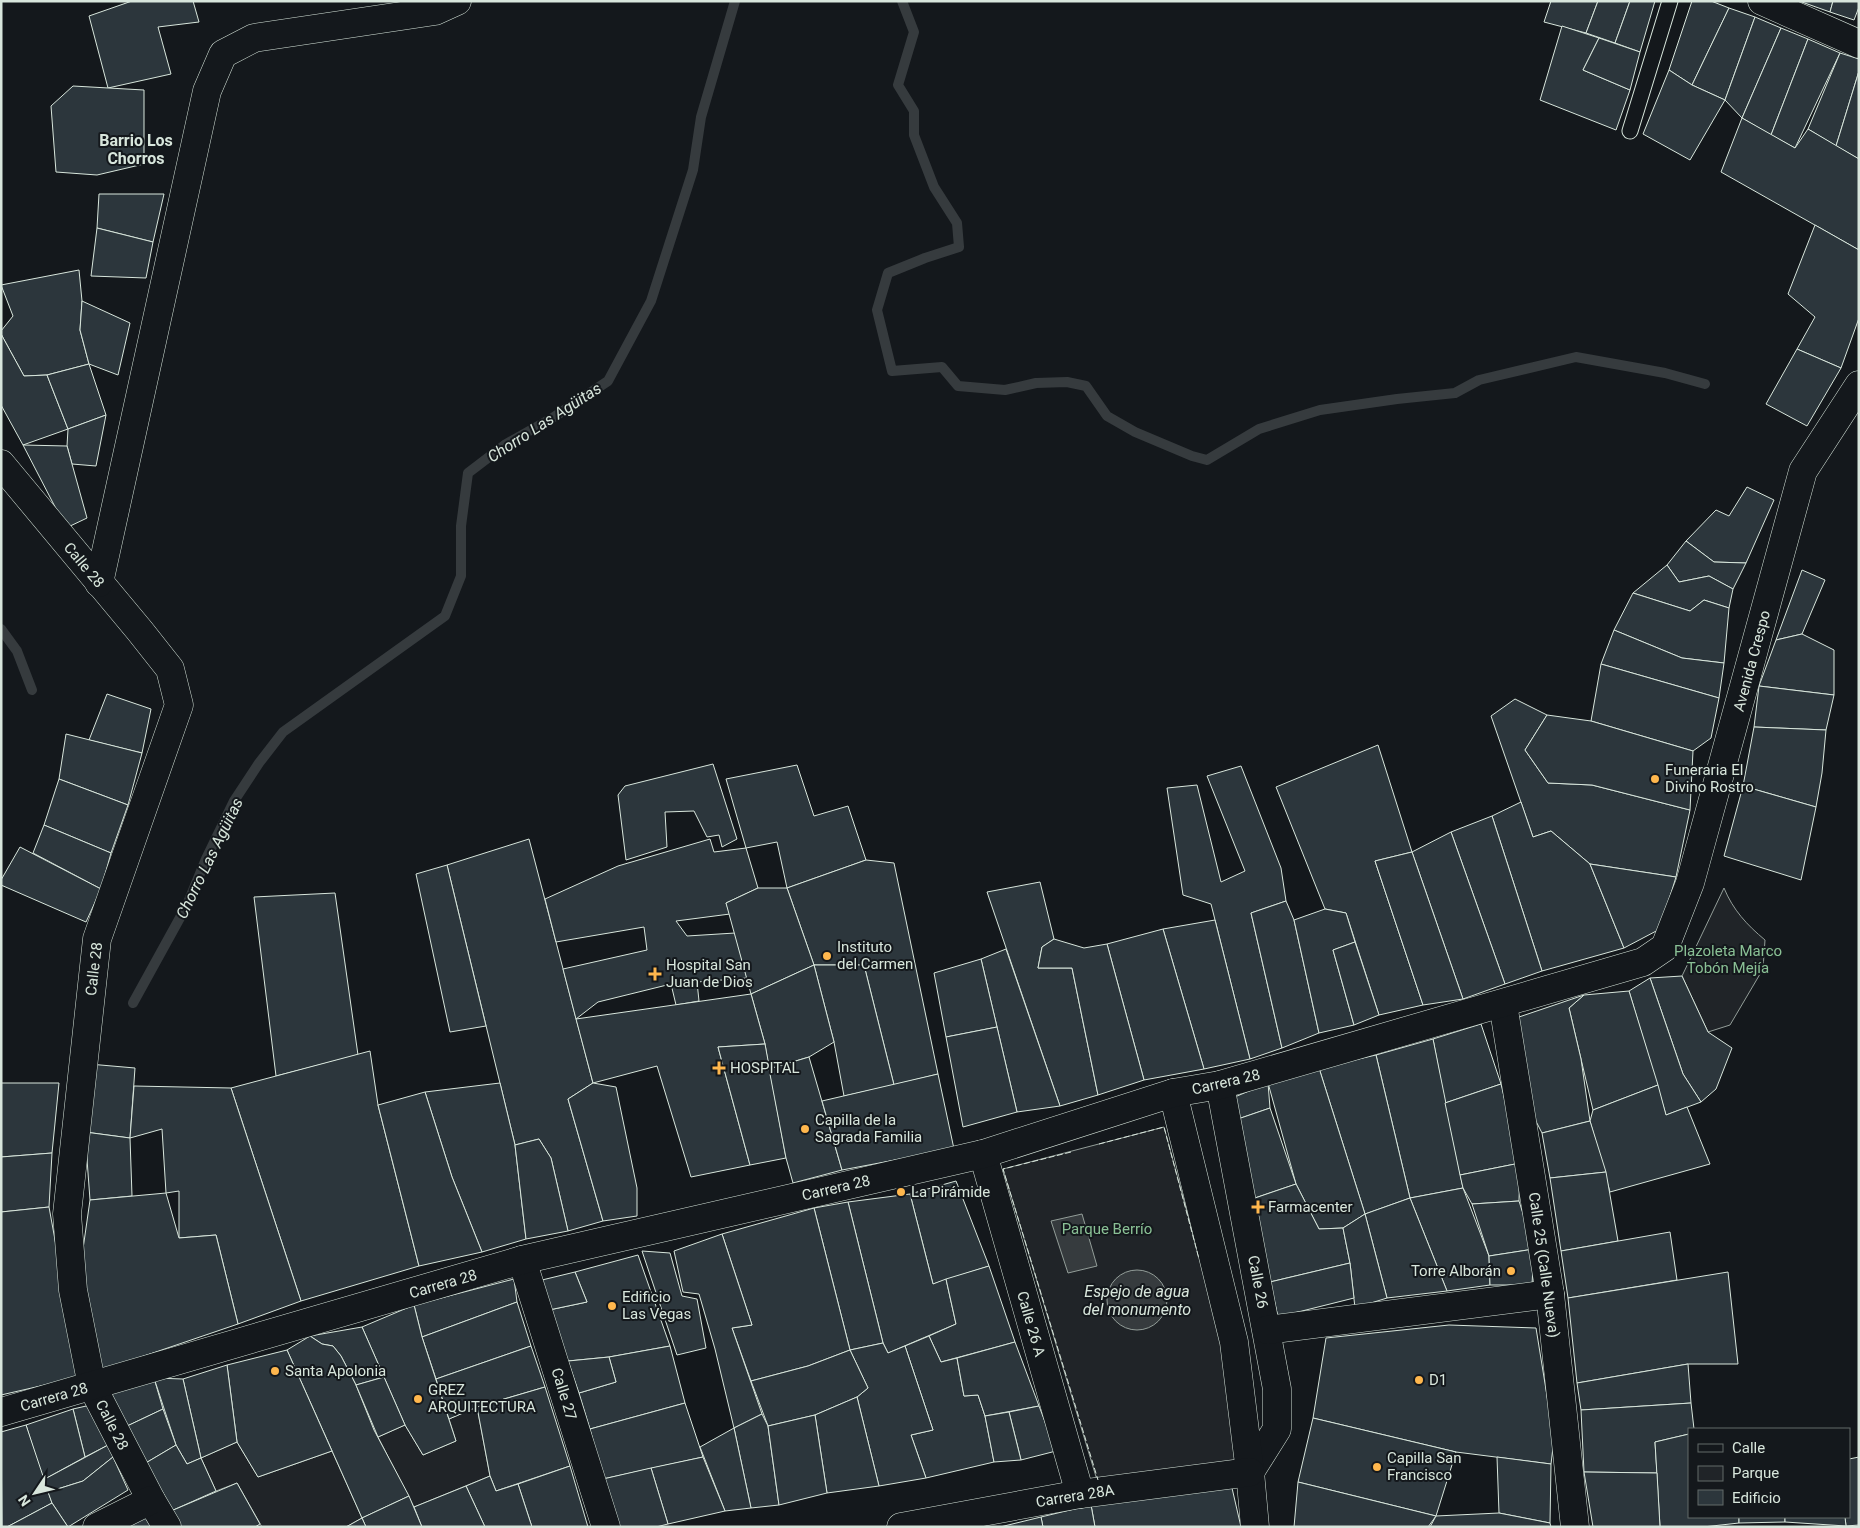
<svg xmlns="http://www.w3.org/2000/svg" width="1860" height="1528" viewBox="0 0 1860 1528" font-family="Roboto,sans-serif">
  <rect width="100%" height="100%" fill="#14181c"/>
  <g fill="#202428" stroke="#939e99">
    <path d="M1724 888C1733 910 1747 925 1765 940L1763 969 1730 1025 1708 1032 1682 976Z"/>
    <polygon points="1164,1127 1220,1334 1245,1465 1097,1480 1003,1169"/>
    <polygon points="477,1407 490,1476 414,1507 378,1437 405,1425 423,1455 456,1441 449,1419"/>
    <polygon points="237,1442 258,1477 332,1451 362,1518 346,1527 262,1527 237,1483 216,1491 201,1458"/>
  </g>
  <g fill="#363b3e" stroke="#939e99">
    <polygon points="1082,1214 1097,1266 1068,1273 1051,1221"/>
    <circle cx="1137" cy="1300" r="30"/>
  </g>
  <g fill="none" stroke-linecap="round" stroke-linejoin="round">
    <g stroke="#363b3e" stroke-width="10">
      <polyline points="902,1 914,32 898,85 914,111 914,135 934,187 957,223 959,247 925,258 888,273 877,310 892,371 942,367 958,386 1005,390 1036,383 1067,382 1086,386 1107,416 1135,432 1192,456 1207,460 1259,429 1320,410 1397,399 1455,393 1479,380 1576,357 1665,373 1705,384"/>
      <polyline points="1,629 17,651 32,690"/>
      <polyline points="133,1003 187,905 206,859 234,801 259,763 283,732 445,616 461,576 461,526 468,473 506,444 554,417 608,381 651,301 693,170 701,117 735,1"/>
    </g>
  </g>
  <g fill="#2c363c" stroke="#d8e6dc">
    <polygon points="132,1 193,1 199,22 158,27 171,74 108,88 89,16"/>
    <polygon points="1551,1 1598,1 1586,33 1544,22"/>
    <polygon points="1598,1 1630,1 1615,43 1586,33"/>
    <polygon points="1630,1 1655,1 1640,52 1615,43"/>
    <polygon points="1692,1 1711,1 1729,8 1692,85 1669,70"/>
    <polygon points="1799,1 1833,1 1830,12"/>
    <polygon points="1833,1 1859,1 1859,7 1854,20 1830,12"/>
    <polygon points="1729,8 1755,17 1725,100 1692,85"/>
    <polygon points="1755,17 1781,28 1742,118 1725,100"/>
    <polygon points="1562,26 1599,38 1583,70 1630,90 1616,130 1540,100"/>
    <polygon points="1781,28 1808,39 1771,135 1742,118"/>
    <polygon points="1599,38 1640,52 1630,90 1583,70"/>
    <polygon points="1808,39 1840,53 1795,148 1771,135"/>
    <polygon points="1840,53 1859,59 1859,71 1836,146 1808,129"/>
    <polygon points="1669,70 1692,85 1725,100 1690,160 1643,134"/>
    <polygon points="1859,71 1859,159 1836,146"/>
    <polygon points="73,86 144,90 144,164 97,175 56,172 51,106"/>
    <polygon points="1742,118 1795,148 1808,129 1859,159 1859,250 1721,172"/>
    <polygon points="99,194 164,194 153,242 97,228"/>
    <polygon points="1815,225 1859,250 1859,318 1841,368 1797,349 1815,317 1788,294"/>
    <polygon points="97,228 153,242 146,278 91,276"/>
    <polygon points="79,270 82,301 80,330 89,364 47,375 24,376 1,334 1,331 13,316 1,285"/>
    <polygon points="82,301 130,323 118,375 89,364 80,330"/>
    <polygon points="1,334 24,376 47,375 68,429 23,445 1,405"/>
    <polygon points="1797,349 1841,368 1807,426 1766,404"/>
    <polygon points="89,364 106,415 68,429 47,375"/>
    <polygon points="106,415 96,466 72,464 67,446 68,429"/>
    <polygon points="23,445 67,446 87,518 66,528"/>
    <polygon points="1747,487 1774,500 1746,563 1714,562 1686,541 1716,510 1729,516"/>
    <polygon points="1686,541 1714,562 1746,563 1733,589 1709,576 1679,582 1667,565"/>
    <polygon points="1667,565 1679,582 1709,576 1733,589 1729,608 1704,600 1690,611 1633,593"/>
    <polygon points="1802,570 1825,580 1802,634 1776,640"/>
    <polygon points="1633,593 1690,611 1704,600 1729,608 1724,663 1682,658 1614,630"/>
    <polygon points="1614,630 1682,658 1724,663 1719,698 1601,664"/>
    <polygon points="1802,634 1834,650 1834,695 1759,686 1776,640"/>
    <polygon points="1601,664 1719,698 1711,738 1693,751 1591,721"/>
    <polygon points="1759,686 1834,695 1826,730 1754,727"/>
    <polygon points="107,694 151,709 142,753 89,740"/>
    <polygon points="1515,699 1547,715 1525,750 1548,783 1592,785 1690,810 1676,877 1590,864 1551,831 1533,837 1491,716"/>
    <polygon points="1547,715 1591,721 1693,751 1690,810 1592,785 1548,783 1525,750"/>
    <polygon points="1754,727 1826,730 1822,773 1816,807 1743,786"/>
    <polygon points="66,734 142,753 128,805 59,779"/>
    <polygon points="1378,745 1412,852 1375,861 1423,1005 1379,1015 1346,913 1325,909 1276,787"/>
    <polygon points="713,764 737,839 722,847 719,835 707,837 694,811 665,812 667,847 626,860 618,795 625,786"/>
    <polygon points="797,765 814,816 848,806 866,860 787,888 777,842 746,848 726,779"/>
    <polygon points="1241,766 1281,868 1286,901 1251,913 1282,1048 1250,1059 1211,904 1183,895 1167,788 1197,785 1221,882 1245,871 1207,776"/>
    <polygon points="59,779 128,805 111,853 44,825"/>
    <polygon points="1743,786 1816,807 1801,880 1724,856"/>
    <polygon points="1521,802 1533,837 1551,831 1590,864 1624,948 1542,971 1492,816"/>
    <polygon points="1492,816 1542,971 1505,984 1451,832"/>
    <polygon points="44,825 111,853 101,889 33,853"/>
    <polygon points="1451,832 1505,984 1463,999 1412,852"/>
    <polygon points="529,839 593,1083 568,1099 603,1221 568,1231 551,1158 539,1139 515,1145 447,865"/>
    <polygon points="710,839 714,852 746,848 758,888 726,903 730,914 676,921 687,936 735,933 747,978 697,982 699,1001 676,1005 671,984 598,1002 576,1019 563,969 647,950 644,927 556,942 545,899 618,866"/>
    <polygon points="20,847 101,889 86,922 1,885 1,880"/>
    <polygon points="1412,852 1463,999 1423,1005 1375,861"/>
    <polygon points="866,860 894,863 938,1074 894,1085 864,965 814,965 787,888"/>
    <polygon points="1590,864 1676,877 1660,929 1624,948"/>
    <polygon points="447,865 486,1026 450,1032 416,874"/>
    <polygon points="1040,882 1054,939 1042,947 1038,968 1072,968 1098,1095 1060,1106 987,892"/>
    <polygon points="758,888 787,888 814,965 751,994 726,903"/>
    <polygon points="335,893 358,1055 276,1076 254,897"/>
    <polygon points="1286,901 1294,920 1319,1033 1282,1048 1251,913"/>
    <polygon points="1325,909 1346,913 1355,942 1333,950 1354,1025 1319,1033 1294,920"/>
    <polygon points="1215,920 1250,1059 1204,1069 1163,929"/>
    <polygon points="1163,929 1204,1069 1144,1080 1107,944"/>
    <polygon points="1054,939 1084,948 1107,944 1144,1080 1098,1095 1072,968 1038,968 1042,947"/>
    <polygon points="1355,942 1379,1015 1354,1025 1333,950"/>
    <polygon points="1006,949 1060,1106 1017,1112 981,959"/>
    <polygon points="981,959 997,1027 946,1037 934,973"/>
    <polygon points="814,965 864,965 894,1085 844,1096 834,1042"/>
    <polygon points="814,965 834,1042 809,1057 769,1069 765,1044 751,994"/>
    <polygon points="1682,976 1708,1032 1732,1048 1716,1089 1701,1102 1683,1074 1650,978"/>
    <polygon points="1650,978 1683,1074 1701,1102 1666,1115 1629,991"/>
    <polygon points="1629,991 1658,1085 1593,1110 1569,1008 1584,995"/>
    <polygon points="751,994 765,1044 718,1047 750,1165 691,1177 657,1066 593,1083 576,1019"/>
    <polygon points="1584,995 1569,1008 1581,1059 1590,1121 1542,1133 1520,1090 1519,1017"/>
    <polygon points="1481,1024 1501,1084 1445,1103 1433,1039"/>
    <polygon points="997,1027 1017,1112 963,1127 946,1037"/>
    <polygon points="1433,1039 1463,1188 1410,1198 1376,1055"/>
    <polygon points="765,1044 786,1158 750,1165 718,1047"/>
    <polygon points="370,1051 378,1105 419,1266 301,1301 231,1088"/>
    <polygon points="1376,1055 1410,1198 1365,1214 1319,1068"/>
    <polygon points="809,1057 842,1170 793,1183 786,1158 769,1069"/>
    <polygon points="89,1064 135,1068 130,1138 85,1132"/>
    <polygon points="1319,1068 1365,1214 1343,1228 1319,1229 1296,1184 1268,1083"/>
    <polygon points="938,1074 954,1149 842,1170 822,1101"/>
    <polygon points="1,1083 59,1083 52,1153 1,1157"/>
    <polygon points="500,1083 515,1145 526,1239 482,1252 452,1177 425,1092"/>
    <polygon points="593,1083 616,1087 637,1188 637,1216 603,1221 568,1099"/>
    <polygon points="1268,1083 1270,1108 1235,1120 1230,1099"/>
    <polygon points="1501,1084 1520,1163 1460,1175 1445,1103"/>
    <polygon points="1658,1085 1666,1115 1687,1107 1710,1164 1610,1192 1590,1121 1593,1110"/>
    <polygon points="134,1086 231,1088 301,1301 238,1324 216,1235 179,1238 179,1191 166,1193 162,1129 130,1138"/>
    <polygon points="425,1092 452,1177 482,1252 419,1266 378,1105"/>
    <polygon points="1270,1108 1296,1184 1252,1199 1235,1120"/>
    <polygon points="1590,1121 1606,1172 1550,1178 1542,1133"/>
    <polygon points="85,1132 130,1138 132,1196 90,1200"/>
    <polygon points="539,1139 551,1158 568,1231 526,1239 515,1145"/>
    <polygon points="52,1153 49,1207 1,1212 1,1157"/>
    <polygon points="1520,1163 1519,1201 1472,1204 1463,1188 1460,1175"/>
    <polygon points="1606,1172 1618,1241 1561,1251 1550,1178"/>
    <polygon points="956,1181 989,1266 933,1284 910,1194"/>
    <polygon points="1296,1184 1319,1229 1343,1228 1350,1263 1270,1282 1252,1199"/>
    <polygon points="1463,1188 1489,1256 1490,1285 1447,1291 1410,1198"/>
    <polygon points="166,1193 179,1238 216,1235 238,1324 100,1371 77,1291 90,1200"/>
    <polygon points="910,1194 933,1284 946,1279 956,1324 888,1353 883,1343 848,1202"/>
    <polygon points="1410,1198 1447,1291 1387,1298 1365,1214"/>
    <polygon points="1519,1201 1534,1249 1489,1256 1472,1204"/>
    <polygon points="848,1202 883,1343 850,1350 814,1208"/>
    <polygon points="49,1207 80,1377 1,1395 1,1212"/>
    <polygon points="814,1208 850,1350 808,1366 751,1381 732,1328 752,1325 722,1234"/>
    <polygon points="1365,1214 1387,1298 1355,1308 1350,1263 1343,1228"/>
    <polygon points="1670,1232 1677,1280 1568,1298 1561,1251"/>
    <polygon points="722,1234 752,1325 732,1328 762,1414 734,1428 715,1349 699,1294 683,1292 674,1251"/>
    <polygon points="1534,1249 1532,1285 1490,1285 1489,1256"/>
    <polygon points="642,1251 670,1253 682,1296 697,1299 706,1348 677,1355"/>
    <polygon points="638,1255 670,1346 609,1357 568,1361 549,1310 587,1302 575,1272"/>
    <polygon points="1350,1263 1354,1298 1278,1317 1270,1282"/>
    <polygon points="989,1266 1015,1342 941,1362 929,1336 956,1324 946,1279"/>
    <polygon points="575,1272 587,1302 549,1310 542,1280"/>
    <polygon points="1728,1272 1738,1364 1688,1364 1577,1383 1568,1298"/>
    <polygon points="514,1279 517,1302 422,1337 414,1305"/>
    <polygon points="517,1302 531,1346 436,1379 422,1337"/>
    <polygon points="414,1305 422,1337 456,1441 423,1455 405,1425 362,1327"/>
    <polygon points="1449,1325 1536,1328 1554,1439 1551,1464 1456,1452 1313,1418 1326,1338"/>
    <polygon points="362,1327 384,1377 356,1385 341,1356 333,1346 322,1344 310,1336"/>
    <polygon points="310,1336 322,1344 333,1346 341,1356 356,1385 374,1430 409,1496 362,1518 287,1350"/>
    <polygon points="929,1336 941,1362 957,1358 964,1396 978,1395 985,1416 994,1462 926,1478 911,1435 933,1430 905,1346"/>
    <polygon points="1015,1342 1039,1406 985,1416 978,1395 964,1396 957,1358"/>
    <polygon points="883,1343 888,1353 905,1346 933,1430 911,1435 926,1478 879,1486 857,1397 868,1388 850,1350"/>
    <polygon points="531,1346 545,1387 477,1407 449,1419 436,1379"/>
    <polygon points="670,1346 685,1403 590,1429 579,1393 616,1382 609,1357"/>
    <polygon points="287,1350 332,1451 258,1477 237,1442 227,1365"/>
    <polygon points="850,1350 868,1388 857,1397 815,1415 768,1426 751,1381 808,1366"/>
    <polygon points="609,1357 616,1382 579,1393 568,1361"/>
    <polygon points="1688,1364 1691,1403 1581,1410 1577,1383"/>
    <polygon points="227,1365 237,1442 201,1458 183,1379"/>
    <polygon points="384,1377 405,1425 378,1437 356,1385"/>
    <polygon points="154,1378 163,1409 125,1427 107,1395"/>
    <polygon points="154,1378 183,1379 201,1458 187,1464 176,1445"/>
    <polygon points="545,1387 570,1466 496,1491 490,1476 477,1407"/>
    <polygon points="857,1397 879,1486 827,1493 815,1415"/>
    <polygon points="685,1403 703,1457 603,1479 590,1429"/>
    <polygon points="1691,1403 1694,1429 1689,1429 1689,1434 1655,1442 1657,1473 1584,1472 1581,1410"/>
    <polygon points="95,1404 110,1444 85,1457 73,1409"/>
    <polygon points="1039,1406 1056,1451 1021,1460 1009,1412"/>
    <polygon points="73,1409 85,1457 43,1480 26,1425"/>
    <polygon points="163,1409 176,1445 144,1464 125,1427"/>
    <polygon points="1009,1412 1021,1460 994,1462 985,1416"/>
    <polygon points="762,1414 768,1426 779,1505 751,1508 734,1428"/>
    <polygon points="815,1415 827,1493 779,1505 768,1426"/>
    <polygon points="1313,1418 1456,1452 1436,1516 1298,1482"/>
    <polygon points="26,1425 52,1503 7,1527 2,1527 1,1432"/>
    <polygon points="734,1428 751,1508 725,1511 700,1447"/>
    <polygon points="1689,1434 1689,1517 1739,1517 1739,1523 1703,1527 1660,1527 1655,1442"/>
    <polygon points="110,1444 113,1457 83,1481 48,1492 43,1480"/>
    <polygon points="176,1445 187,1464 201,1458 216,1491 171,1511 144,1464"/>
    <polygon points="113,1457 128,1490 68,1527 52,1503 48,1492 83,1481"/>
    <polygon points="703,1457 725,1511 668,1524 651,1468"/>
    <polygon points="1497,1457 1551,1464 1550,1523 1499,1513"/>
    <polygon points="1859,1457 1859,1525 1846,1526 1845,1517 1849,1517 1849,1459"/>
    <polygon points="570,1466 588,1527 532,1527 518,1484"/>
    <polygon points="651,1468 668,1524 656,1527 617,1527 603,1479"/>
    <polygon points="1584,1472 1657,1473 1660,1527 1593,1527"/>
    <polygon points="490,1476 496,1491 518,1484 532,1527 485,1527 466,1486"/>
    <polygon points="1298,1482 1436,1516 1428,1527 1294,1527"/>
    <polygon points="237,1483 260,1524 255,1527 180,1527 171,1511"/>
    <polygon points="466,1486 485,1527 422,1527 414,1507"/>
    <polygon points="1232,1488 1241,1527 1095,1527 1091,1505"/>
    <polygon points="409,1496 422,1527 366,1527 362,1518"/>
    <polygon points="52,1503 68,1527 7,1527"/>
    <polygon points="1091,1505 1095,1527 1043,1527 1041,1517"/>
    <polygon points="1499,1513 1550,1523 1551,1527 1430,1527 1436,1516"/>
    <polygon points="144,1515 151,1527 126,1527"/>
    <polygon points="1041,1517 1043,1527 1000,1527"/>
    <polygon points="1739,1517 1785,1517 1785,1522 1739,1523"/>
    <polygon points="1785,1517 1845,1517 1846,1526 1785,1522"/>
    <polygon points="362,1518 366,1527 346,1527"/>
  </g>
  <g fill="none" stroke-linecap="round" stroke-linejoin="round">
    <g stroke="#d8e6dc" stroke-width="17">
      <polyline id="service" points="1630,131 1670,1"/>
    </g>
    <g stroke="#d8e6dc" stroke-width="29">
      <g id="minor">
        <polyline points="1762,1 1859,44"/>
        <polyline points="1,464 140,631 170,669 179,705 97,939 67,1214 73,1290 92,1386 151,1500 167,1527"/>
        <polyline points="99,583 207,91 223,54 254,38 435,11 457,1"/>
        <polyline points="1503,1004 1550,1294 1575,1527"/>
        <polyline points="1220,1085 1277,1389 1277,1429 1250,1472"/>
        <polyline points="1173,1093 1234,1342 1250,1472 1255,1527"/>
        <polyline points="983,1154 1080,1494"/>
        <polyline points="522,1260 606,1527"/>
        <polyline points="1267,1330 1550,1294"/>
        <polyline points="97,1527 151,1500"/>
        <polyline points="901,1527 1080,1494 1250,1472"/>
      </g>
    </g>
    <g stroke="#d8e6dc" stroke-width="29">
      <polyline id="secondary" points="1,1412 522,1260 983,1154 1173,1093 1220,1085 1643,962 1665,947 1690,883 1803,471 1859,385"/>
    </g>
    <use href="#service" stroke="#14181c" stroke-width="15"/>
    <use href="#minor" stroke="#14181c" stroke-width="28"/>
    <use href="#secondary" stroke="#14181c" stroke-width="28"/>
    <g stroke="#d8e6dc" stroke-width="1" stroke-dasharray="6 2.5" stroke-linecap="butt">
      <polyline points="1099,1144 1164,1127 1199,1259"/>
      <polyline points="1071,1152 1003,1169 1098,1480"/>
    </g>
  </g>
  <g fill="#ffb74d" stroke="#14181c" stroke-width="2">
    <circle cx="1655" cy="779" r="5"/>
    <circle cx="827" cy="956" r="5"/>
    <path d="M652.5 966.5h5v5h5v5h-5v5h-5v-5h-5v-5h5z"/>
    <path d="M716.5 1060.5h5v5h5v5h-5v5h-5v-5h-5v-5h5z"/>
    <circle cx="805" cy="1129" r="5"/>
    <circle cx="901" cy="1192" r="5"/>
    <path d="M1255.5 1199.5h5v5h5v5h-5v5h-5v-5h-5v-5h5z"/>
    <circle cx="1511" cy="1271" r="5"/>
    <circle cx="612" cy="1306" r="5"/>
    <circle cx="275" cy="1371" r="5"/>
    <circle cx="1419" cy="1380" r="5"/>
    <circle cx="418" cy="1399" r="5"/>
    <circle cx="1377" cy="1467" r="5"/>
  </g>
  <g text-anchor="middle" stroke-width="4" stroke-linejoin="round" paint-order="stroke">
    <g font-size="15" fill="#d8e6dc" stroke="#14181c">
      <text transform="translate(84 565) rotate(50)" y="5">Calle 28</text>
      <text transform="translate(1752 661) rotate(-75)" y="5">Avenida Crespo</text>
      <text transform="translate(94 969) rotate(-83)" y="5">Calle 28</text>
      <text transform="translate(1226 1082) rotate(-13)" y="5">Carrera 28</text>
      <text transform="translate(836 1188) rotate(-13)" y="5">Carrera 28</text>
      <text transform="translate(1544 1265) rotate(82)" y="5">Calle 25 (Calle Nueva)</text>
      <text transform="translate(1258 1282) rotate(79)" y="5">Calle 26</text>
      <text transform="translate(443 1284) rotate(-16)" y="5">Carrera 28</text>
      <text transform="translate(1031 1324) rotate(74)" y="5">Calle 26 A</text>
      <text transform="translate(564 1394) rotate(73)" y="5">Calle 27</text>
      <text transform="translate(54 1397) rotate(-16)" y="5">Carrera 28</text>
      <text transform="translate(112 1425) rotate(63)" y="5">Calle 28</text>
      <text transform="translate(1075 1496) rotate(-9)" y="5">Carrera 28A</text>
    </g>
    <g font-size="15" fill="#d8e6dc" stroke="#14181c" text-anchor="start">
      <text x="1665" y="775">Funeraria El<tspan x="1665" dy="17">Divino Rostro</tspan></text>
      <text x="837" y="952">Instituto<tspan x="837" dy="17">del Carmen</tspan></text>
      <text x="666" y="970">Hospital San<tspan x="666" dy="17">Juan de Dios</tspan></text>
      <text x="730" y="1073">HOSPITAL</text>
      <text x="815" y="1125">Capilla de la<tspan x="815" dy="17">Sagrada Familia</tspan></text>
      <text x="911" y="1197">La Pirámide</text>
      <text x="1268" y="1212">Farmacenter</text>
      <text x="1501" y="1276" text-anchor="end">Torre Alborán</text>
      <text x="622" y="1302">Edificio<tspan x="622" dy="17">Las Vegas</tspan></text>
      <text x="285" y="1376">Santa Apolonia</text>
      <text x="1429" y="1385">D1</text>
      <text x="428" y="1395">GREZ<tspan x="428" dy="17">ARQUITECTURA</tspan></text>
      <text x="1387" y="1463">Capilla San<tspan x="1387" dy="17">Francisco</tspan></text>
    </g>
    <g font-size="15" fill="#8ac095" stroke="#14181c">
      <text x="1728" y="956">Plazoleta Marco<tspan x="1728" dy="17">Tobón Mejía</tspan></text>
      <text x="1107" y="1234">Parque Berrío</text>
    </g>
    <g font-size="16" font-weight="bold" fill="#d8e6dc" stroke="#14181c">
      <text x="136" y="146">Barrio Los<tspan x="136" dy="18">Chorros</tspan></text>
    </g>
    <g font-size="16" font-style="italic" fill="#d8e6dc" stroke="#14181c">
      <text transform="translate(544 422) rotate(-33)" y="6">Chorro Las Agüitas</text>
      <text transform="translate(209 858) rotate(-64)" y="6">Chorro Las Agüitas</text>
      <text x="1137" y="1297">Espejo de agua<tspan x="1137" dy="18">del monumento</tspan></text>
    </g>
  </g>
  <rect width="1860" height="1528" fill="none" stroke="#d8e6dc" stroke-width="5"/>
  <rect x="1688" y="1428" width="162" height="90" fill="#14181c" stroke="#626a69"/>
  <rect x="1698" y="1444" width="25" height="8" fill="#14181c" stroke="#626a69"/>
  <text x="1732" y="1453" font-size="15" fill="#d8e6dc">Calle</text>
  <rect x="1698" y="1466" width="25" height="15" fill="#202428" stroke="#626a69"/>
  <text x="1732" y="1478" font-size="15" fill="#d8e6dc">Parque</text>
  <rect x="1698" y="1490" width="25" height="15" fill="#2c363c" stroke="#626a69"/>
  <text x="1732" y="1503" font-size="15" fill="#d8e6dc">Edificio</text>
  <g transform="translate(35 1493) rotate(235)" stroke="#14181c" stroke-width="4" paint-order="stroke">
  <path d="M0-4L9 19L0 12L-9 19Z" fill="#d8e6dc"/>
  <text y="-8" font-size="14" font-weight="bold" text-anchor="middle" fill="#d8e6dc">N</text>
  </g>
</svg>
